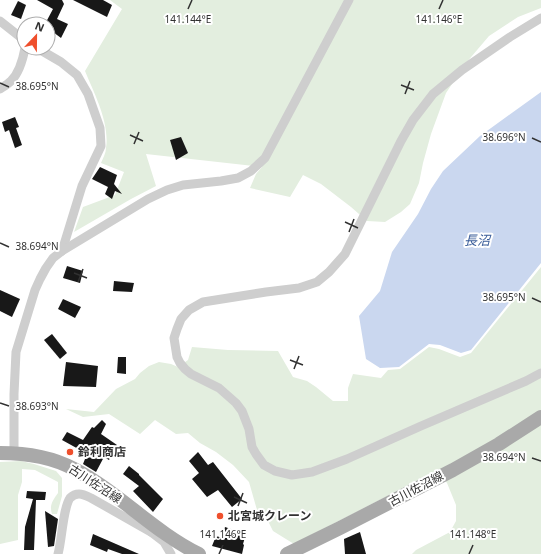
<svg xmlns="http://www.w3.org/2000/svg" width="541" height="554" viewBox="0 0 541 554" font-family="'Noto Sans','Noto Sans JP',sans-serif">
  <rect width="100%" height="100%" fill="#fff"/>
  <g fill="#e3eedf">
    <path d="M110 0H541V8L518 17 489 36 466 63 446 93 431 134 423 163 419 183 410 204 401 212 385 222 367 221 351 207 321 184 303 175 290 197 250 188 256 174 262 167 146 154 156 186 131 199 74 232 83 207 115 195 124 172 101 163C103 158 106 153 106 148 110 123 94 93 85 71L122 9Z"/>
    <polygon points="541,267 541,554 412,554 416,550 450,532 456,521 456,505 447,483 438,470 294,544 273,531 267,519 257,510 249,482 233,465 216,452 200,443 188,433 176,434 155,420 140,434 109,414 83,417 66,409 94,412 116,389 135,379 140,373 149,366 159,362 171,364 178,367 188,360 192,347 228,350 278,351 293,377 307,381 316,387 333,401 348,401 348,388 353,374 381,378 388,370 400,369 429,347 439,349 460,357 471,353"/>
    <path d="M21 461 34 464 56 471 62 478V496L57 514H52C49 505 53 500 58 493V482L35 470 22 469V482L18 495V540L0 544V462Z"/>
  </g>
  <polygon fill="#cad7ef" points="541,92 541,263 471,350 461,353 440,345 429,344 399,367 380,368 366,359 359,316 380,291 392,252 418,214 431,189 443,171 480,136"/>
  <g fill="#181818">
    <polygon points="37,0 62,0 64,4 57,19 68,24 61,38 53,32 54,28 48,25 48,24 45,24 53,9"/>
    <polygon points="73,0 103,0 112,5 107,17"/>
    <polygon points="18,1 26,5 21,19 11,15"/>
    <polygon points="15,117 19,127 16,128 22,145 15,148 9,130 5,132 2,122"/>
    <polygon points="181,137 188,153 176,160 170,140"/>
    <polygon points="100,167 117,175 114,184 122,194 115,191 112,199 105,194 108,187 92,179"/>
    <polygon points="67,266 83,271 80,283 63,278"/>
    <polygon points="114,281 134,283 132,292 113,291"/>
    <polygon points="0,290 20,299 12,317 0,311"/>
    <polygon points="63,299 81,307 75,318 58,309"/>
    <polygon points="52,334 67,353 60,359 44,340"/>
    <polygon points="118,357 126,357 126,374 117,373"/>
    <polygon points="66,362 98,366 96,387 63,386"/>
    <polygon points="102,420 106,424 101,434 117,445 109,460 104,457 96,472 83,464 85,459 80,454 82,451 62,440 67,432 83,440 92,427 94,428"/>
    <polygon points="198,452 208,465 213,462 242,499 232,507 218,490 207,497 192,479 199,473 189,461"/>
    <polygon points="129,466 139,474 139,475 163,499 153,512 133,491 139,486 123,474"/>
    <polygon points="27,491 46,492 45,500 36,500 34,550 24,550 25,527 33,499 26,498"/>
    <polygon points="45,511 58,519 54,546 48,547"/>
    <polygon points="225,527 246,534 243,544 244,545 242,554 212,546 216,536 222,538"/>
    <polygon points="360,532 366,554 345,554 344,539"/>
    <polygon points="93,534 139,554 122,554 108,549 107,552 90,545"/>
  </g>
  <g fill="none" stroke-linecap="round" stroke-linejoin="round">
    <g stroke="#cecece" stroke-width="9">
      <polyline points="541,18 510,37 462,70 433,94 413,120 401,141 345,254 329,272 317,282 299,288 266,292 203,302 189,310 181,319 177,329 174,338 177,357 180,363 185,369 191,374 219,388 236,403 242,411 249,429 252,447 256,454 264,465 275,471 292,475 312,472 347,459 421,426 526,381 541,373"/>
      <polyline points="0,21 24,40"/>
      <polyline points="37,48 61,62 77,75 88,94 100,128 101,146 82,186 62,251"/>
      <path d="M0 89C3 87 8 84 11 81 19 73 23 59 25 48"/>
      <polyline points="14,453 14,394 16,352 35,290 40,279 46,268 53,258 62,251 148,199 167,190 183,185 221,181 238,178 251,171 265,158 349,0"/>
      <polyline points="151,532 164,542 171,554"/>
      <path d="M58 554C62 540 63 508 70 498 72 496 76 494 79 494 83 494 87 496 91 498L151 532 156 526"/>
    </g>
    <g stroke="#a9a9a9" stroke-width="14">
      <path d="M0 453C25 453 52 457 74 469 118 492 154 532 199 554"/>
      <polyline points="287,554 340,528 453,470 499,444 541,417"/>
    </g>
  </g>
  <path fill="none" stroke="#313131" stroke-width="1.5" d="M188 9 192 0M439 9 443 0M0 83 9 87M401 85 414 90M405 94 410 81M130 135 143 141M532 138 541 142M134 144 139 132M345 222 358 228M349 232 354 219M0 243 9 247M74 273 87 278M78 282 83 269M532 298 541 302M290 360 303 365M294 369 299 356M0 403 9 406M532 458 541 461M234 497 247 503M238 506 243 493M219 554 223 545M469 554 473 545"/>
  <g fill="#ef4f2c" stroke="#fff" stroke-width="1.5">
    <circle cx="70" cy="452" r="4"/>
    <circle cx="220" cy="516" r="4"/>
  </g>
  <g text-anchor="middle" stroke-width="4" stroke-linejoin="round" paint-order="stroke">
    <g font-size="12" font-weight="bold" fill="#313131" stroke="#fff" text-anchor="start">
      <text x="78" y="456">鈴利商店</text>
      <text x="228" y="520">北宮城クレーン</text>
    </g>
    <g font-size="12" fill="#313131" stroke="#fff">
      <text transform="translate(95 484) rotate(33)" y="4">古川佐沼線</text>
      <text transform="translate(416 489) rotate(-28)" y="4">古川佐沼線</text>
    </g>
    <g font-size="13" font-style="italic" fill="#395c99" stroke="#fff">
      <text x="477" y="245">長沼</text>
    </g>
  </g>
  <g font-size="10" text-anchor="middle" fill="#313131" stroke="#fff" stroke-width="4" stroke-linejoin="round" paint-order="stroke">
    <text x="188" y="23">141.144°E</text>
    <text x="439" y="23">141.146°E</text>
    <text x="37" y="90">38.695°N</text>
    <text x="504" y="141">38.696°N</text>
    <text x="37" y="250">38.694°N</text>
    <text x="504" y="301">38.695°N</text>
    <text x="37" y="410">38.693°N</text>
    <text x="504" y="461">38.694°N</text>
    <text x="223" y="538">141.146°E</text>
    <text x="473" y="538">141.148°E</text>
  </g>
  <g transform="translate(36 36) rotate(22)"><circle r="19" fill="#ffffff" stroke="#adadad"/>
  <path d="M0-3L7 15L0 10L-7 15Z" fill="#ef4f2c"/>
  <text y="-6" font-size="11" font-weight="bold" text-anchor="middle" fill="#313131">N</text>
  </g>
</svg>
